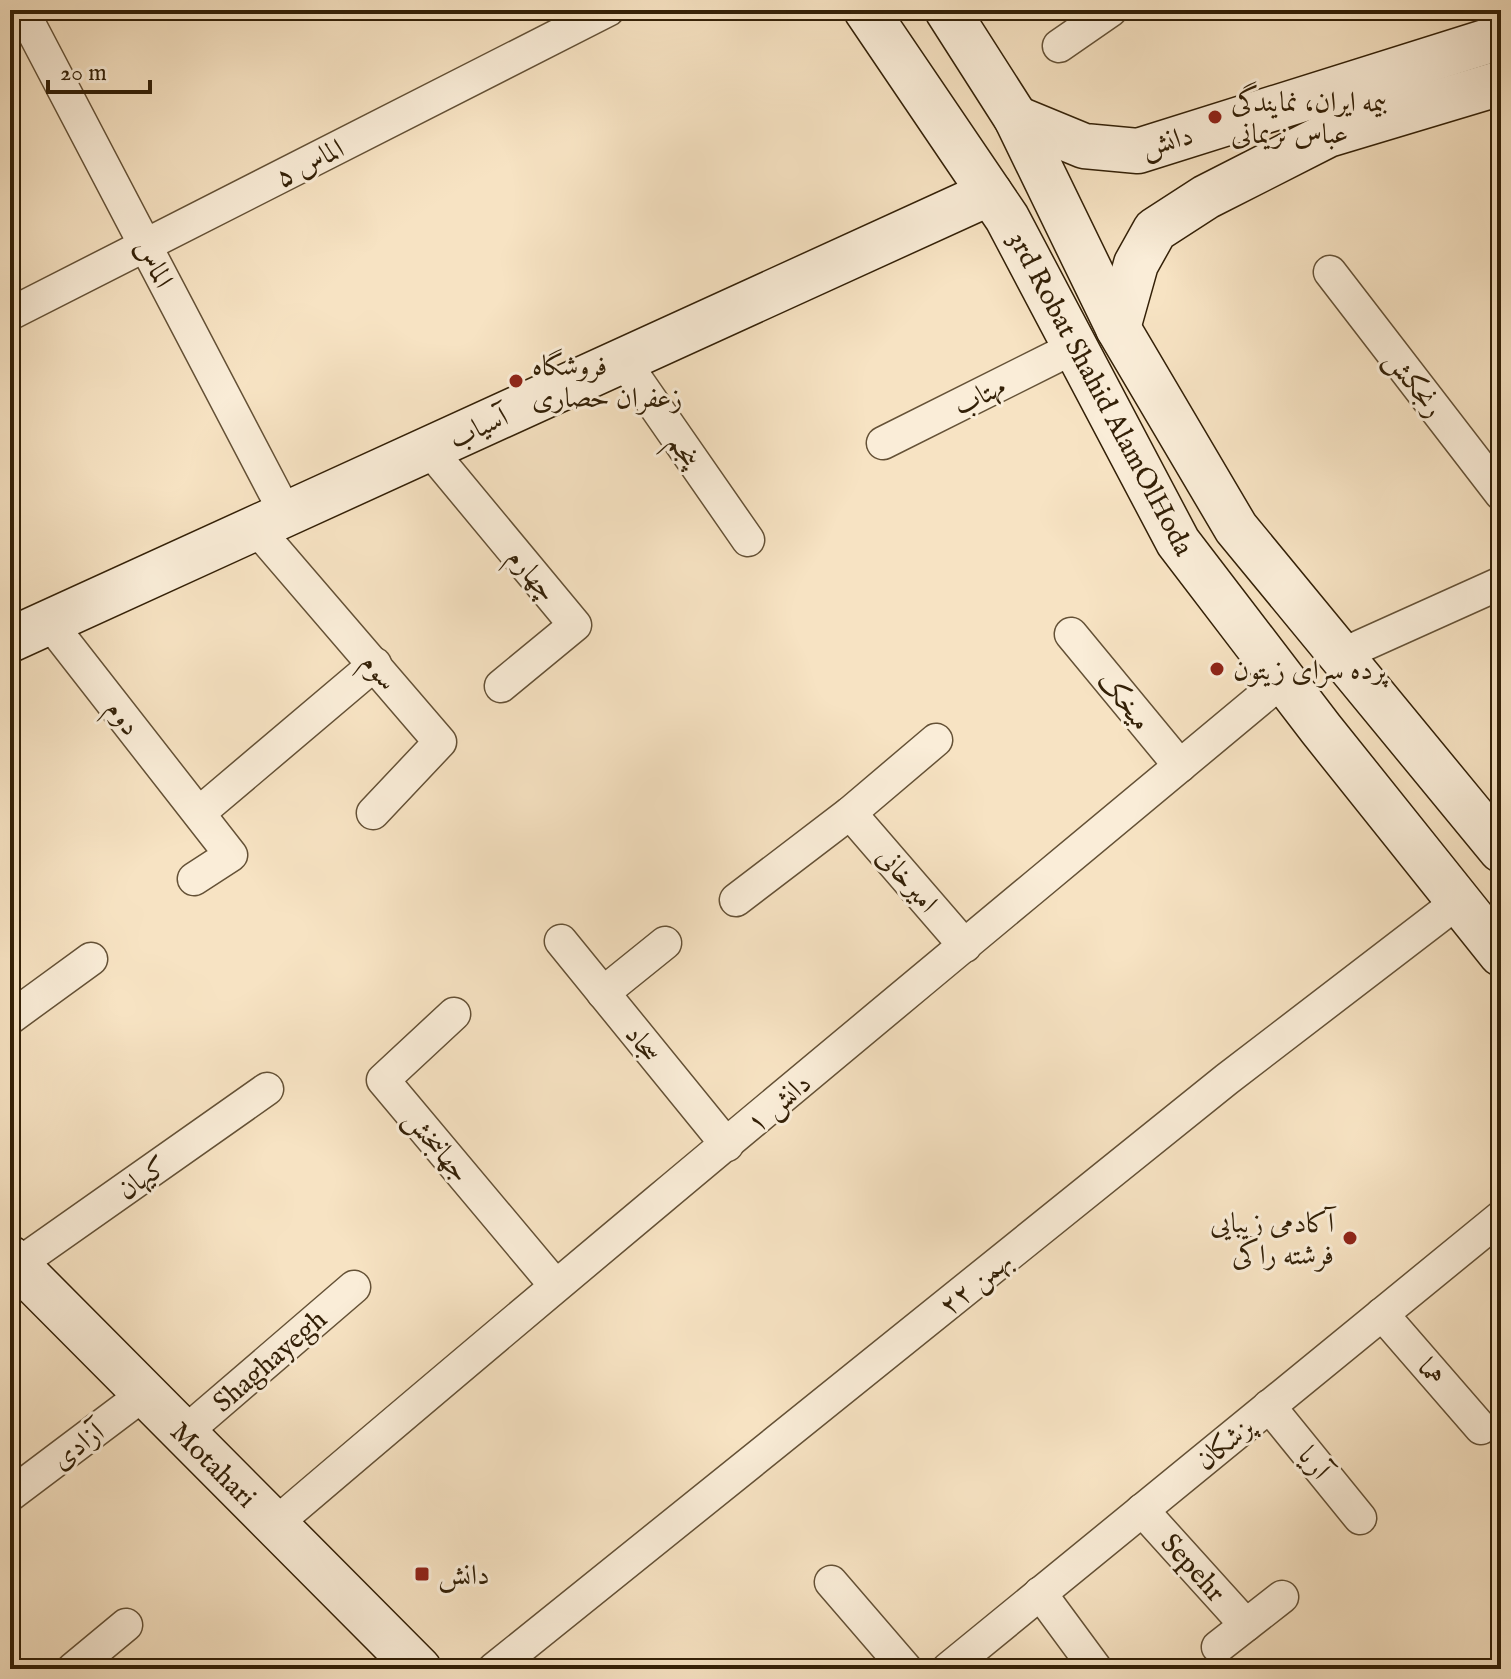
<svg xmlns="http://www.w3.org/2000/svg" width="1511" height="1679" viewBox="0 0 1511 1679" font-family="'IM FELL English',Amiri,serif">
  <rect width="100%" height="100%" fill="#f7e3c3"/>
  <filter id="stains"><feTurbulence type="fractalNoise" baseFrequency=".0025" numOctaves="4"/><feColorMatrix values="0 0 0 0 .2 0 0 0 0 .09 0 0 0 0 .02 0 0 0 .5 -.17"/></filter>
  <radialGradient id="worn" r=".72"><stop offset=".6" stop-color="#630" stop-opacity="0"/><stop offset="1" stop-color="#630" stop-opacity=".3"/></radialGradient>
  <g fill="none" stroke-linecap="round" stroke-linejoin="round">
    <g stroke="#645136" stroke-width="35">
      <g id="street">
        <polyline points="23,12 286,514"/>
        <polyline points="1059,46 1111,10"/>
        <polyline points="1330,272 1501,494"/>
        <polyline points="10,314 608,10"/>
        <polyline points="623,360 748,540"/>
        <polyline points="883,443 1075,347"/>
        <polyline points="429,449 575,625 501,686"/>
        <polyline points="256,528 440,742 373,813"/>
        <polyline points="49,622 231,855 194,879"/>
        <polyline points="1071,634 1180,766"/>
        <polyline points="1341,655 1501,583"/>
        <polyline points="199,813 375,664"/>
        <polyline points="850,813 965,946"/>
        <polyline points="736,900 850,813 936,740"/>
        <polyline points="561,941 727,1145"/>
        <polyline points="603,993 665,943"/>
        <polyline points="454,1014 383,1080 555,1285"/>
        <polyline points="10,1018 91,959"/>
        <polyline points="17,1265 267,1089"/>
        <polyline points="1382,1314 1481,1428"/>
        <polyline points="1269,1406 1360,1518"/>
        <polyline points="183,1434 354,1287"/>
        <polyline points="10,1495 144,1394"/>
        <polyline points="1142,1510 1246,1625"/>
        <path d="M274 1525C608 1240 946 961 1283 680"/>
        <polyline points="831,1582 906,1669"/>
        <polyline points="1040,1593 1096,1669"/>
        <polyline points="1218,1647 1282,1597"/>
        <polyline points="73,1669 126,1625"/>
        <polyline points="494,1669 1227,1079 1459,901"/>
        <polyline points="948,1669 1501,1217"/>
      </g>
    </g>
    <g stroke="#332007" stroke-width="47">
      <g id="secondary">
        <polyline points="866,10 1007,218 1178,542 1321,729 1501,954"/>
        <polyline points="947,10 1016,118 1118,328 1236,528 1501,850"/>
        <polyline points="1016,118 1084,146 1138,151 1501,37"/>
        <polyline points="1118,328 1136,264 1155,230 1206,197 1328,135 1501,83"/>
        <polyline points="10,640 990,193"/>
        <polyline points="10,1258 419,1669"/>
      </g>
    </g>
    <use href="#street" stroke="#faedd8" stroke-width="32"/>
    <use href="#secondary" stroke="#faedd8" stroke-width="44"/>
  </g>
  <g fill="#8f2418" stroke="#faedd8" stroke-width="3">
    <circle cx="1215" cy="117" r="8"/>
    <circle cx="516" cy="381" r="8"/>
    <circle cx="1217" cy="669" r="8"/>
    <circle cx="1350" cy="1238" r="8"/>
    <rect x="414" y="1566" width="16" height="16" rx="4"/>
  </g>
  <g text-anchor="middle" stroke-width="6" stroke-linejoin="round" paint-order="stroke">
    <g font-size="28" fill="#332007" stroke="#faedd8" text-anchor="start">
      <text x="1231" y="111">بیمه ایران، نمایندگی<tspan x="1231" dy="32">عباس نریمانی</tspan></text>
      <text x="532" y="375">فروشگاه<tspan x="532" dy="32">زعفران حصاری</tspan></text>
      <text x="1233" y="679">پرده سرای زیتون</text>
      <text x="1334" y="1232" text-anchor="end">آکادمی زیبایی<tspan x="1334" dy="32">فرشته راکی</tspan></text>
      <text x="438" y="1584">دانش</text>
    </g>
    <g font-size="28" fill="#332007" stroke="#faedd8">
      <text transform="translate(1167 140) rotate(-15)" y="10">دانش</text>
      <text transform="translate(309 162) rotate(-27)" y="10">الماس ۵</text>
      <text transform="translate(155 263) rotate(62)" y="10">الماس</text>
      <text transform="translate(1415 383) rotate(52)" y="10">رنجکش</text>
      <text transform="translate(1102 393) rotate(62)" y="10">3rd Robat Shahid AlamOlHoda</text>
      <text transform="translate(979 395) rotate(-26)" y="10">مهتاب</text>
      <text transform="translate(478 427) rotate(-25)" y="10">آسیاب</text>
      <text transform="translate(685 450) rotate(55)" y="10">پنجم</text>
      <text transform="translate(533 574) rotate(50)" y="10">چهارم</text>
      <text transform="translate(380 671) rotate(50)" y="10">سوم</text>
      <text transform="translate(1125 700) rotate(51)" y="10">میخک</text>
      <text transform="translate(124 717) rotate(52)" y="10">دوم</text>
      <text transform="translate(908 879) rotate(49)" y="10">امیرخانی</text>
      <text transform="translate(644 1043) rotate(51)" y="10">سجاد</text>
      <text transform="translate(778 1102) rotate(-40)" y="10">دانش ۱</text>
      <text transform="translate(438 1145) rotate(50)" y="10">جهانبخش</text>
      <text transform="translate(142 1177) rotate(-35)" y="10">کیهان</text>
      <text transform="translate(975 1282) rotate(-39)" y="10">۲۲ بهمن</text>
      <text transform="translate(269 1360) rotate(-41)" y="10">Shaghayegh</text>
      <text transform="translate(1432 1371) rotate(49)" y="10">هما</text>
      <text transform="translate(1224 1443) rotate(-39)" y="10">پزشکان</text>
      <text transform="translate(77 1445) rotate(-37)" y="10">آزادی</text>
      <text transform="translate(1315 1462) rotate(51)" y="10">آریا</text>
      <text transform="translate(214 1464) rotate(45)" y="10">Motahari</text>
      <text transform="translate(1194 1567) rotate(48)" y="10">Sepehr</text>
    </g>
  </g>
  <rect width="1511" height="1679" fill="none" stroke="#f7e3c3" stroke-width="40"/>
  <rect x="12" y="12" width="1487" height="1655" fill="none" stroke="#332007" stroke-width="4"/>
  <rect x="20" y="20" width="1471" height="1639" fill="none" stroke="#332007" stroke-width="2"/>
  <path d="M48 80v12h102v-12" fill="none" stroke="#332007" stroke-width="4"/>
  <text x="60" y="80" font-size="24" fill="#332007" stroke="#faedd8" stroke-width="6" paint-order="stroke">20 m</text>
  <rect width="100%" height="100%" filter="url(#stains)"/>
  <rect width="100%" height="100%" fill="url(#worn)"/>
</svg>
